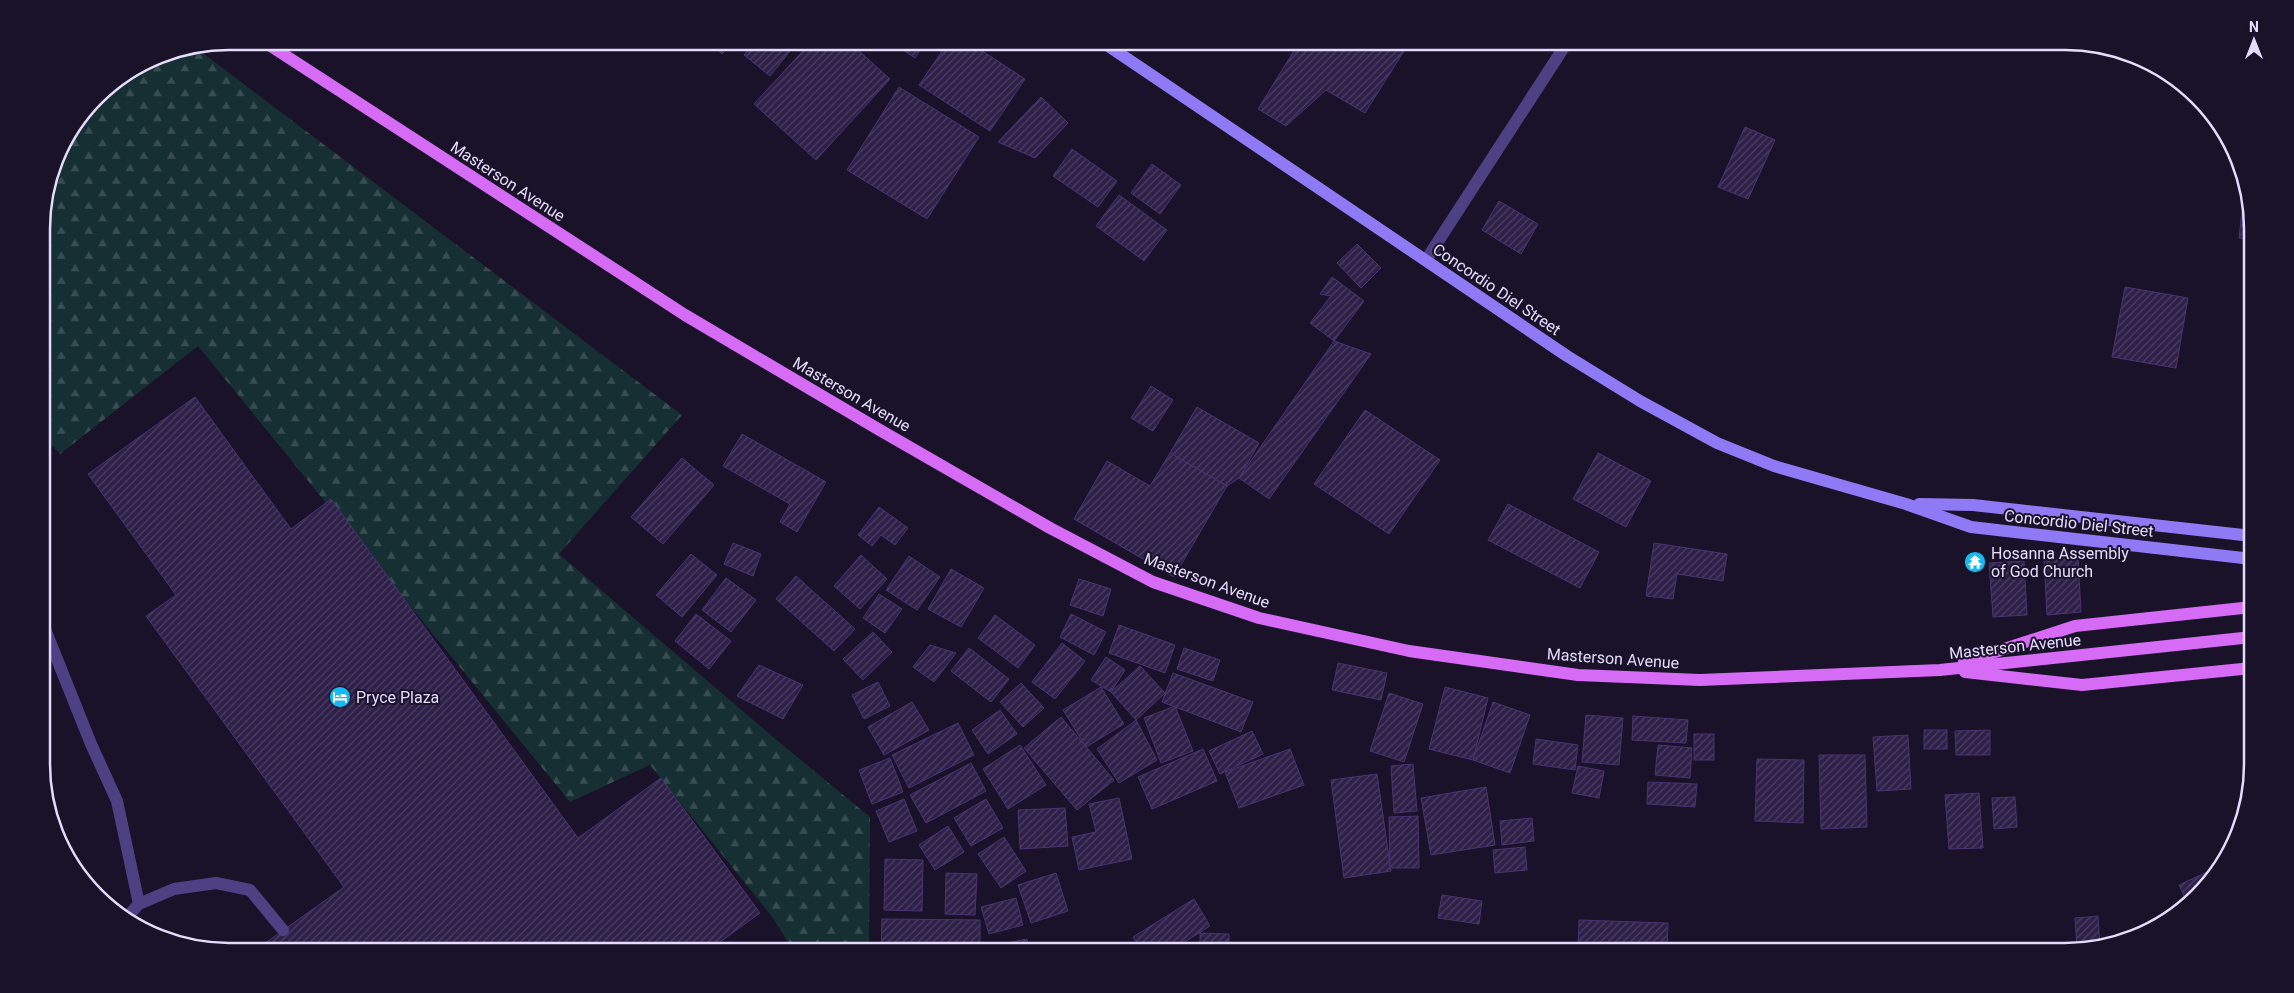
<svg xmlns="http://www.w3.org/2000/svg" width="2294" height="993" viewBox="0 0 2294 993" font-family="Roboto,sans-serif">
  <defs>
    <pattern id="forest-firs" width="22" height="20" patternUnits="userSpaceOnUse" patternTransform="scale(1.25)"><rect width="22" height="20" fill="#162f32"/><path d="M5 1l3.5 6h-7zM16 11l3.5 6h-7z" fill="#384d51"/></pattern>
    <pattern id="building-hatch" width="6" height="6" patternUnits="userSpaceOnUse" patternTransform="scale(1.25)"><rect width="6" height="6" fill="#2e2048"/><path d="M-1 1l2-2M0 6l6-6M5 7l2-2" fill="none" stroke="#4c4063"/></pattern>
  </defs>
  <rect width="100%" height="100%" fill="#191229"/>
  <polygon fill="url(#forest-firs)" points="196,48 682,415 559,554 773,737 870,817 869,952 794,952 773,918 650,765 570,802 198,346 60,454 42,434 42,216 61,145 105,88 157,55"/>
  <g fill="url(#building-hatch)" stroke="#493373">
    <polygon points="708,41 733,41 722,54"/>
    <polygon points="755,41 798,41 770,76 744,55"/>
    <polygon points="812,41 848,41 890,79 816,160 754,104"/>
    <polygon points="890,41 926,41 915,58"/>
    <polygon points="949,41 967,41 1025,79 990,131 919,85"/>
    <polygon points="1300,41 1407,41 1409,43 1365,113 1326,90 1286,126 1258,109"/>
    <polygon points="899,87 979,137 927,219 847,170"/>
    <polygon points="1041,97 1068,123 1035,158 998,142"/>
    <polygon points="1745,127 1775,140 1748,199 1718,187"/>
    <polygon points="1072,149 1117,181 1098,207 1053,176"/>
    <polygon points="1152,164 1181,185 1160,214 1131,193"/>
    <polygon points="1119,195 1167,230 1144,261 1096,226"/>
    <polygon points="1499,201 1538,224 1521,254 1482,230"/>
    <polygon points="2242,210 2251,211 2251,239 2239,238"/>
    <polygon points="1357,244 1381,268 1361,288 1337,263"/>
    <polygon points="1332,277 1364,301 1334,341 1310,323 1331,296 1320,294"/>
    <polygon points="2125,287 2188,298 2176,368 2112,357"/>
    <polygon points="1334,341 1371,354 1269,499 1239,478"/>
    <polygon points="1151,386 1173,400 1153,431 1131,418"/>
    <polygon points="195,397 291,529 331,499 578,838 661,778 760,913 720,942 727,952 265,952 261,946 344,887 146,616 176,595 88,474"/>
    <polygon points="1197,407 1259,443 1239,478 1227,486 1170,453"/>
    <polygon points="1365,410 1440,460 1389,534 1314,484"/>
    <polygon points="742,434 826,482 797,532 780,522 790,504 723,466"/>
    <polygon points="1170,453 1227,486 1174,577 1074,519 1107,461 1150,486"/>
    <polygon points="1598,453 1651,481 1626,527 1573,499"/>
    <polygon points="682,458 714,485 663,544 631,517"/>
    <polygon points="1508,504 1599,552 1580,588 1488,540"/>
    <polygon points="879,507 908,528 895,545 881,535 872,546 858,535"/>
    <polygon points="733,543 761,554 753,576 724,564"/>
    <polygon points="1654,543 1727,554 1723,581 1677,574 1673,599 1646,596"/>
    <polygon points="691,554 717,575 682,617 656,595"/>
    <polygon points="861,555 887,579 860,609 834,586"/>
    <polygon points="909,556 940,577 917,610 886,590"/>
    <polygon points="2078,558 2081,612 2047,615 2044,560"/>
    <polygon points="2024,561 2027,615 1993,617 1989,563"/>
    <polygon points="951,569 984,588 961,627 928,609"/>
    <polygon points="796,576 855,629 834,651 776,599"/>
    <polygon points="726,578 756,600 731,632 702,610"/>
    <polygon points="1079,579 1111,589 1103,616 1070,605"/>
    <polygon points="879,594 902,609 885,633 863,618"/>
    <polygon points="696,614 731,641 709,669 675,641"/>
    <polygon points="1071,614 1106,632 1094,655 1060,637"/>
    <polygon points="995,615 1035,645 1018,668 978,638"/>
    <polygon points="1119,625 1175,645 1165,673 1109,653"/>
    <polygon points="873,632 892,652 863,680 843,659"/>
    <polygon points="1062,643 1085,661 1055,699 1032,682"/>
    <polygon points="930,645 956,653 934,682 913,667"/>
    <polygon points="969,648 1009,679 991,702 951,671"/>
    <polygon points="1184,648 1220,660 1213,681 1177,669"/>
    <polygon points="1106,657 1125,670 1111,692 1091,680"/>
    <polygon points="1338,663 1387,673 1381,700 1332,690"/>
    <polygon points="759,665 803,685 783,719 737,696"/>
    <polygon points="1140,666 1165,693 1136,720 1111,692"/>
    <polygon points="1173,673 1253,702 1241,732 1162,702"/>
    <polygon points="878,682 890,706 864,719 852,695"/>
    <polygon points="1021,683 1044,708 1023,727 1000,702"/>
    <polygon points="1101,687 1124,724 1086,747 1063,710"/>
    <polygon points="1445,687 1488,698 1473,760 1429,749"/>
    <polygon points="1389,693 1423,704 1404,762 1370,751"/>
    <polygon points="912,702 929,730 884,755 868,727"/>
    <polygon points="1493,702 1530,715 1510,773 1473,760"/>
    <polygon points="1175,706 1193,751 1161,763 1144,718"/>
    <polygon points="1000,710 1017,734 988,754 972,730"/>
    <polygon points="1586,715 1623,718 1619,765 1582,762"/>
    <polygon points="1633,716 1688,720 1686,743 1632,740"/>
    <polygon points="1061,717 1114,780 1077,810 1024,748"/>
    <polygon points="1136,720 1157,760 1119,783 1097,749"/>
    <polygon points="958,723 974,755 909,788 892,755"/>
    <rect x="1924" y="730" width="23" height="19"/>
    <polygon points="1990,730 1990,755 1956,755 1955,731"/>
    <polygon points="1252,731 1263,754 1220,774 1209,751"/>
    <rect x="1694" y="734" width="20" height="26"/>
    <polygon points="1908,735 1911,789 1877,791 1873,737"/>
    <polygon points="1536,739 1578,745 1575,770 1533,764"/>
    <polygon points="1020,745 1046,785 1008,809 983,769"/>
    <polygon points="1658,745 1692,748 1690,778 1655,775"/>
    <polygon points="1203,749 1217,781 1152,809 1138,777"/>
    <polygon points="1290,749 1304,785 1239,808 1225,772"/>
    <polygon points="1819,755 1865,755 1867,827 1821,829"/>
    <polygon points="890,758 903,792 872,804 859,770"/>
    <polygon points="1757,759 1804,760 1803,823 1755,821"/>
    <polygon points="971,763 986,791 926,823 910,795"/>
    <polygon points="1413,764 1417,811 1394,813 1391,766"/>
    <polygon points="1578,766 1604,771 1599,798 1572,793"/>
    <polygon points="1377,774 1391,871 1344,878 1331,780"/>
    <polygon points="1648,782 1697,784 1695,807 1647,804"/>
    <polygon points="1486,787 1495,845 1431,855 1421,798"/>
    <polygon points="1979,793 1983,848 1949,849 1945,795"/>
    <polygon points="2015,797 2017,827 1994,829 1992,798"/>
    <polygon points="1119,798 1132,859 1079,870 1072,837 1096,832 1089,804"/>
    <polygon points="904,799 917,831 889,842 876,811"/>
    <polygon points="986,799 1003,828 971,846 954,818"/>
    <polygon points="1065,808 1068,846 1020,849 1018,810"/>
    <polygon points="1418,816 1419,868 1390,868 1389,817"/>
    <polygon points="1532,818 1534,841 1502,845 1500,821"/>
    <polygon points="948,826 964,852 935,870 919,845"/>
    <polygon points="1004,837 1026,871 1001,888 978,854"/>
    <polygon points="1525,847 1527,870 1495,873 1493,850"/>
    <polygon points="885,859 923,860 922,911 884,910"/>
    <polygon points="2222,865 2214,879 2188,905 2179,885"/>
    <polygon points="946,873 977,874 975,915 945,914"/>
    <polygon points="1056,873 1068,911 1031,923 1018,885"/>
    <polygon points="1442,895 1482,901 1479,924 1438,918"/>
    <polygon points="1016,898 1023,925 989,934 981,907"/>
    <polygon points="1194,899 1210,926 1169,952 1142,952 1133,937"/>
    <polygon points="2098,916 2100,947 2077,948 2075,918"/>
    <polygon points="882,919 980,920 980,952 881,952"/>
    <polygon points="1579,920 1668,923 1667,951 1578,951"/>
    <polygon points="1200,933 1229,934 1229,952 1200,952"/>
    <polygon points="1027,939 1030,952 983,952 983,948"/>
    <polygon points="1493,945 1493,951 1439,951 1439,946"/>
  </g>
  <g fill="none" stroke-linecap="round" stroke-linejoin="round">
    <g stroke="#4d4184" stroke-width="12">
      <polyline points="43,624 91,744 117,801 139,904"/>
      <polyline points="125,919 139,904 174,889 216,883 250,890 283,930"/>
    </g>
    <polyline stroke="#4d4184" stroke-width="12" points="1426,260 1568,41"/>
    <g stroke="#8f7af6" stroke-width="12">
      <polyline points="1101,41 1567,356 1640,401 1717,443 1774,466 1906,504 1971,527 2252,559"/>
      <polyline points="1919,504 1973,505 2252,536"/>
    </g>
    <g stroke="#d66bf5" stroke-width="12">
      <polyline points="263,41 685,315 878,429 1050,528 1153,582 1259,618 1409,651 1578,675 1700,680 1940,670 2252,637"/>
      <polyline points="1964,662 2075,626 2252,607"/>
      <polyline points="1965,672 2082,685 2252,668"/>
    </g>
  </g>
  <defs>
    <g id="temple-disc" transform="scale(1.125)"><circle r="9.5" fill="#16baef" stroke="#191229"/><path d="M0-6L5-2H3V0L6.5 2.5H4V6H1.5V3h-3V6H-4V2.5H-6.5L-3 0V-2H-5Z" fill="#fff"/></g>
    <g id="hotel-disc" transform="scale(1.125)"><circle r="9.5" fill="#16baef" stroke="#191229"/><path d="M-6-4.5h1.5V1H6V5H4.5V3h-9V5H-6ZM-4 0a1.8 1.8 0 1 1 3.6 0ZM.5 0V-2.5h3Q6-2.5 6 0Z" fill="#fff"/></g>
  </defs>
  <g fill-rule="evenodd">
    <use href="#temple-disc" x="1975" y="562"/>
    <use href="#hotel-disc" x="340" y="697"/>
  </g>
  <g text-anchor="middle" stroke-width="4" stroke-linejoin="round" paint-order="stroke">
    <g font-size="16" fill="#e5dcfd" stroke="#191229">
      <text transform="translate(508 181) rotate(33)" y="6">Masterson Avenue</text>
      <text transform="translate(1497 289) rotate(34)" y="6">Concordio Diel Street</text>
      <text transform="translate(852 394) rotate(30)" y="6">Masterson Avenue</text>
      <text transform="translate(2079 523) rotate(6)" y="6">Concordio Diel Street</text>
      <text transform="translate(1207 580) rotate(20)" y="6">Masterson Avenue</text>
      <text transform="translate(2015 646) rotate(-6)" y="6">Masterson Avenue</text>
      <text transform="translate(1613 658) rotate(4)" y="6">Masterson Avenue</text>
    </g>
    <g font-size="16" fill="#e5dcfd" stroke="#191229" text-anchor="start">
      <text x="1991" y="559">Hosanna Assembly<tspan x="1991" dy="18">of God Church</tspan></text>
      <text x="356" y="703">Pryce Plaza</text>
    </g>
  </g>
  <path d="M0 0H2294V993H0ZM229 50H2065A179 179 0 0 1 2244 229V764A179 179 0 0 1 2065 943H229A179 179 0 0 1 50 764V229A179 179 0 0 1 229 50Z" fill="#191229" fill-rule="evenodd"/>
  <path fill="none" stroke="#e5dcfd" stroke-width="2.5" d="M229 50H2065A179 179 0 0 1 2244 229V764A179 179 0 0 1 2065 943H229A179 179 0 0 1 50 764V229A179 179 0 0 1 229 50Z"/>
  <g transform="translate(2254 40)" stroke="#191229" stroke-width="4" paint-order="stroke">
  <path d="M0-4L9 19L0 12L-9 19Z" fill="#e5dcfd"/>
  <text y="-8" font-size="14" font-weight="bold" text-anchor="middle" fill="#e5dcfd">N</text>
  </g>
</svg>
